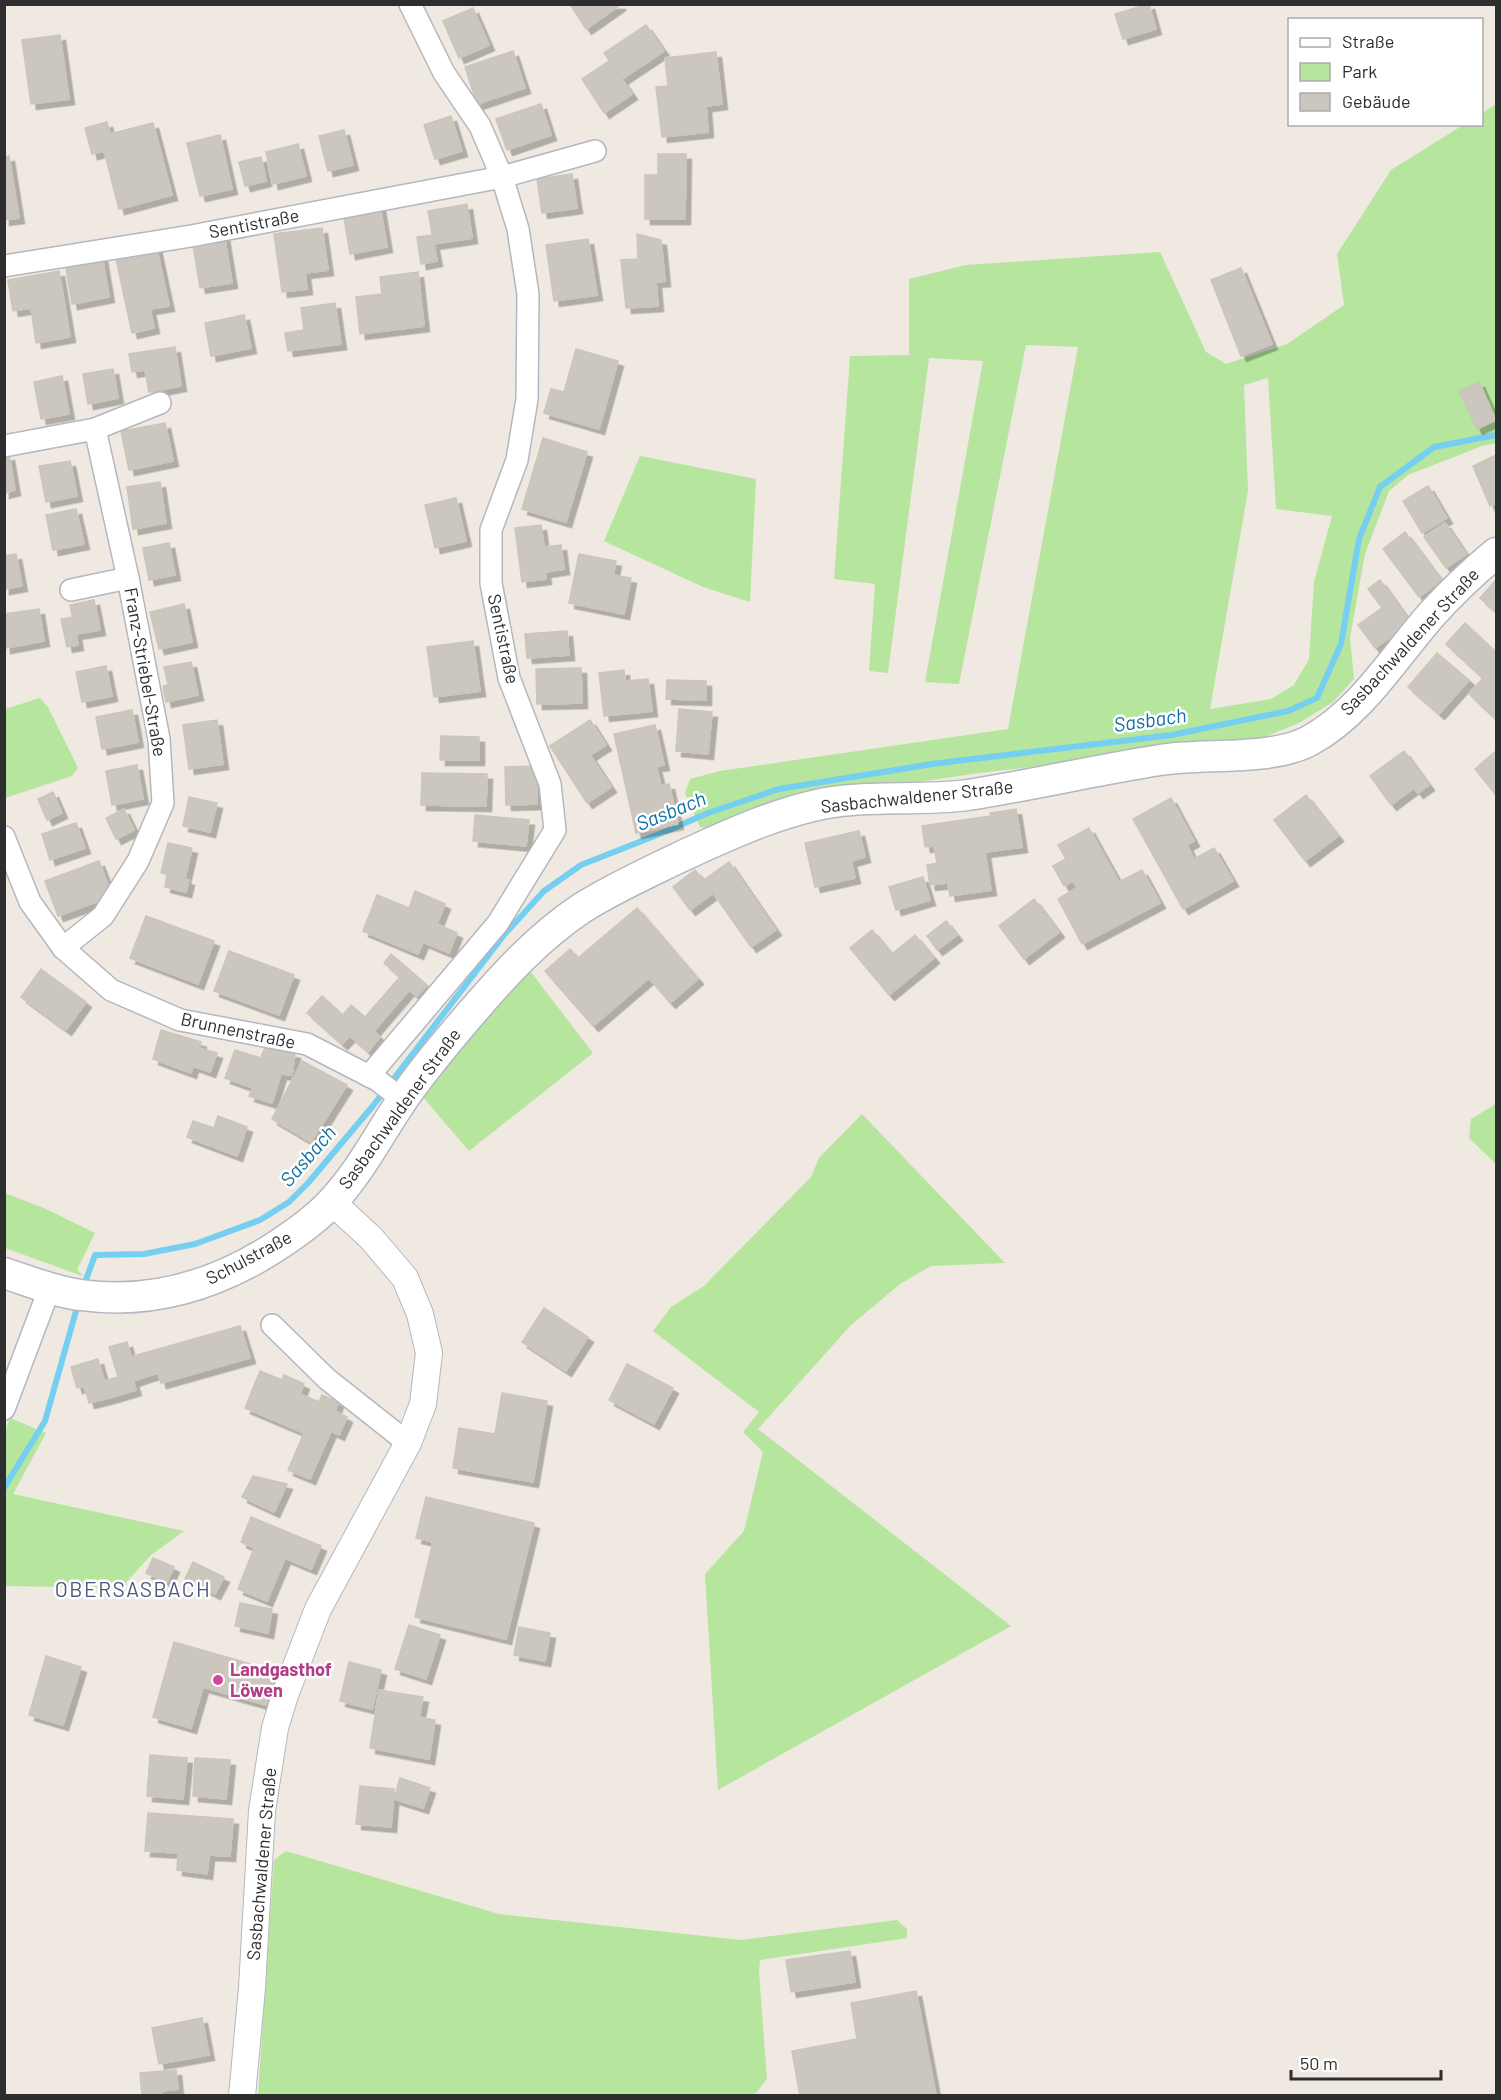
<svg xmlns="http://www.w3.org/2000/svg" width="1501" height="2100" viewBox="0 0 1501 2100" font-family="Barlow,sans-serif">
  <defs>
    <filter id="shadow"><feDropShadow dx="5.5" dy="5.5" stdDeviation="0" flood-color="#0004"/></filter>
  </defs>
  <rect width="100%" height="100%" fill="#efe9e1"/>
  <g fill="#b6e59e" fill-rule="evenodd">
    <path d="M1496 104V443L1482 446 1408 475 1389 491 1365 554 1350 638 1354 679 1333 702 1299 723 1255 741 979 773 798 800 709 829 700 827 685 793 690 779 720 771 1008 729 1078 347 1026 345 959 684 925 682 983 361 929 358 888 673 869 671 875 584 834 579 850 356 909 355V279L966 265 1160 252 1206 352 1226 364 1287 344 1344 305 1337 254 1391 170 1463 125 1482 124V113ZM1268 378 1276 509 1332 516 1314 582 1309 659 1294 685 1271 699 1210 709 1248 491 1244 385Z"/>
    <polygon points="640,456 756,479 750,602 703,587 604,541"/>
    <polygon points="40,698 48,707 78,768 72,776 5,798 5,709"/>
    <polygon points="527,967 593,1053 469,1151 422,1096 451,1058"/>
    <polygon points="1496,1104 1496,1164 1469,1138 1471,1119"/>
    <polygon points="862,1114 1005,1263 931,1266 900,1284 850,1326 758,1429 1011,1626 718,1790 705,1574 744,1531 763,1452 743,1432 759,1412 653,1331 671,1307 704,1286 811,1177 819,1158"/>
    <polygon points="5,1193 46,1209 95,1233 77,1270 85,1277 5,1248"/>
    <polygon points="10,1418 46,1433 13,1494 184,1531 151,1555 121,1588 5,1586 4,1434"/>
    <polygon points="286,1851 499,1914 741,1940 897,1920 907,1929 907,1938 760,1960 759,1972 767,2079 756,2093 750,2095 258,2095 274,1860"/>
  </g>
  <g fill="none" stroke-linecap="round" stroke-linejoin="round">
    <g stroke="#75cff0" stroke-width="6">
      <polyline points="83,1288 95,1255 144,1254 195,1244 260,1220 289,1202 308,1183 372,1107 504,935 544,891 581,865 662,833 708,813 779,789 932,764 1172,735 1288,711 1317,698 1341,644 1359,539 1380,487 1434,447 1496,435"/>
      <polyline points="4,1488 45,1421 78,1304"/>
    </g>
  </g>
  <g fill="#cbc7bf" stroke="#cbc5ba" stroke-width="1.5" filter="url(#shadow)">
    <polygon points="570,4 620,4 620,5 586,29"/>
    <polygon points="1149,4 1156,29 1123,39 1115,14"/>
    <polygon points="473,8 489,45 459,58 443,21"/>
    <polygon points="646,25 664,51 622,79 604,53"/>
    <polygon points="60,35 69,99 31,104 22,40"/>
    <polygon points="513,51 525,88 477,104 465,67"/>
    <polygon points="716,52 722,104 706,106 708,132 662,137 656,87 668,86 665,58"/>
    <polygon points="609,61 632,94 604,113 582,79"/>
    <polygon points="541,104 551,135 507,150 496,119"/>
    <polygon points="451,116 462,151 435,159 424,125"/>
    <polygon points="107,122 110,134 153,123 172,195 119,209 104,151 92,154 85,128"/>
    <polygon points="344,130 353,165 328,171 319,136"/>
    <polygon points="220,135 232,189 200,196 187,143"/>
    <polygon points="298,144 306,176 273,184 266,152"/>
    <polygon points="658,154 686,154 685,219 645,219 645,175 658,175"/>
    <polygon points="9,156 19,218 4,220 4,157"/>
    <polygon points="261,157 266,181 245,186 239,162"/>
    <polygon points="572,174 577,208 542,213 537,179"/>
    <polygon points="467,204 472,238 434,244 428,211"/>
    <polygon points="380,206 387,247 350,254 343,212"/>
    <polygon points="322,228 328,270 305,273 307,289 282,292 274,234"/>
    <polygon points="224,234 232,283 200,288 192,239"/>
    <polygon points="637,234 661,240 665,281 656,282 658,306 626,308 621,260 638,259"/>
    <polygon points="432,235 437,261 421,264 417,237"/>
    <polygon points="588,239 597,295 554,301 546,245"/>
    <polygon points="156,245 169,306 150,309 154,328 132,333 115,254"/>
    <polygon points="102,256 109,297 72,304 65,263"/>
    <polygon points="1241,268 1272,344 1241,356 1211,280"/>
    <polygon points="59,271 70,337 36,343 31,308 13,311 8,280"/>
    <polygon points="418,272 424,326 360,334 356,297 382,294 380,277"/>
    <polygon points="335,303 341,344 288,351 285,333 304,330 301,308"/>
    <polygon points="244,315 251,348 211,356 205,323"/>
    <polygon points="175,347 181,386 149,392 145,370 132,372 129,354"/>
    <polygon points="576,349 618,361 599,429 544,413 551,389 564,392"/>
    <polygon points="113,369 118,398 88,404 83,374"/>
    <polygon points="62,376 69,414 41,419 34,382"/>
    <polygon points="1479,382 1496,420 1477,429 1459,391"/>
    <polygon points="165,423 173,461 129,470 121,431"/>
    <polygon points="543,438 587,452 566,522 522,509"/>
    <polygon points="9,455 15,490 4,493 4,456"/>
    <polygon points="1496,455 1496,503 1490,506 1473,466"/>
    <polygon points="70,461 77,496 46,502 39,466"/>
    <polygon points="160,482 166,523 133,529 127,487"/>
    <polygon points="1428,486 1447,518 1422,533 1403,501"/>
    <polygon points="456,498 466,541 435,548 425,505"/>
    <polygon points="76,509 84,544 53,550 46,515"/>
    <polygon points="1445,523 1466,554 1446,568 1424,537"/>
    <polygon points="541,525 544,547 561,545 564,569 545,572 546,579 522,582 515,528"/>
    <polygon points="1405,532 1441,580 1419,597 1383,549"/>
    <polygon points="169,543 175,575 149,580 143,548"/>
    <polygon points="16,554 22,586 4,589 4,556"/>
    <polygon points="579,554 616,561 613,575 631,578 624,614 569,603"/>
    <polygon points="1380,580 1410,622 1399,631 1368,589"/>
    <polygon points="1496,580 1496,612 1480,598"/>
    <polygon points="94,600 100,630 76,634 70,605"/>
    <polygon points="184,604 192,642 159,649 150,612"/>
    <polygon points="1382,608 1399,631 1375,648 1358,625"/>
    <polygon points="39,609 44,641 5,648 4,614"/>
    <polygon points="73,617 78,645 67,647 61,619"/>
    <polygon points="1465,623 1496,652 1496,719 1469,694 1483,678 1446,644"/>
    <polygon points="567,631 569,655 527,658 525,634"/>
    <polygon points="473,641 480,691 434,697 427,647"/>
    <polygon points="1437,653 1469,680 1439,714 1408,687"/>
    <polygon points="191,662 198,695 166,702 163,686 168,685 164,667"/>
    <polygon points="106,666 112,696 82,702 76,672"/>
    <polygon points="581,668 582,703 537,704 536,669"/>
    <polygon points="624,670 625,681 648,679 652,711 604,716 599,673"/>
    <polygon points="667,680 706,681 706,700 666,699"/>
    <polygon points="679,709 712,712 708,754 676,751"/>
    <polygon points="132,710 138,742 102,749 96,717"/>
    <polygon points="217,720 223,764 189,769 183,725"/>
    <polygon points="590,720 606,745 590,755 611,787 587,803 550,746"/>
    <polygon points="655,725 664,765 656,766 661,786 669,784 678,824 636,833 614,734"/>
    <polygon points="441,736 479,737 479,760 440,760"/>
    <polygon points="1404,751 1429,785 1418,793 1414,788 1391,805 1370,776"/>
    <polygon points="1496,751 1496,795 1475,769"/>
    <polygon points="137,765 143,799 112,805 106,771"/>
    <polygon points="536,766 537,804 506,805 505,767"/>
    <polygon points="422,773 487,774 486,806 421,805"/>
    <polygon points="53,792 62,813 47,820 38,799"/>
    <polygon points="1306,795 1338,836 1305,861 1274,820"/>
    <polygon points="189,797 217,803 210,832 183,826"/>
    <polygon points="1171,798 1194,841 1187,845 1194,859 1214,848 1233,881 1183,909 1133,819"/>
    <polygon points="124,809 134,830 116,839 106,818"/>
    <polygon points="1016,809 1022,847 985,852 991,890 950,896 948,883 930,885 927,865 937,863 934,846 925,847 922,826 991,816 990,813"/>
    <polygon points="475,815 529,820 526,846 473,841"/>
    <polygon points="76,823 85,848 50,860 42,834"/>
    <polygon points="1089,828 1119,882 1142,870 1160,903 1082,944 1058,899 1077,888 1073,881 1064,886 1053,866 1066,859 1058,845"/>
    <polygon points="859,831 865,857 851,861 855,878 815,887 805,843"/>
    <polygon points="168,843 192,848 185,878 161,873"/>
    <polygon points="99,861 112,896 58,916 45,881"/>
    <polygon points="729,862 776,930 751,947 704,880"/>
    <polygon points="695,870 713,893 690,910 673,887"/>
    <polygon points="167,875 189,880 186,892 165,887"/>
    <polygon points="923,877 930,900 896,910 889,887"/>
    <polygon points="415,891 445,904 437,924 457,933 449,953 423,942 418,954 363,931 377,895 409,908"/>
    <polygon points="1034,899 1059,932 1024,959 999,926"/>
    <polygon points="637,908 698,979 670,1003 649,978 593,1026 545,971 570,949 578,958"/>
    <polygon points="146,916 214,941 198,984 130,958"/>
    <polygon points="946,921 957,935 937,950 927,936"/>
    <polygon points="872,930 892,954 915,935 934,958 889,995 850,948"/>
    <polygon points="229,951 294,975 279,1015 214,991"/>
    <polygon points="391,954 427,985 417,996 409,990 374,1031 380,1037 368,1052 350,1036 342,1044 307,1013 322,996 343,1015 351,1005 365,1017 400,977 384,963"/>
    <polygon points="41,969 86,1002 66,1030 21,997"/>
    <polygon points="161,1030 201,1042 199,1048 217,1053 210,1072 193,1066 191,1073 153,1059"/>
    <polygon points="265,1047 295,1053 292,1075 281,1074 272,1103 249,1096 253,1088 225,1078 235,1050 261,1058"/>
    <polygon points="302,1061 347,1085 311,1142 272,1119"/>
    <polygon points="218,1116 247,1127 237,1156 208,1145"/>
    <polygon points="193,1121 214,1128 208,1145 187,1137"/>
    <polygon points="544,1308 588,1337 566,1371 522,1342"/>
    <polygon points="240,1326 250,1358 161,1383 158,1373 151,1375 144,1353"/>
    <polygon points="127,1342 131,1357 144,1353 151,1375 133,1381 136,1390 109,1398 104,1381 118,1377 109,1347"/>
    <polygon points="98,1359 109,1398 89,1403 84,1386 77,1388 71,1367"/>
    <polygon points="627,1364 673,1388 654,1424 609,1400"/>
    <polygon points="260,1371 282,1380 284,1375 304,1384 300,1394 319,1402 322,1395 338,1402 335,1411 347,1417 339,1435 331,1431 310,1479 288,1470 304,1433 245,1408"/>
    <polygon points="502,1393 547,1401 533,1482 453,1468 459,1428 495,1434"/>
    <polygon points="253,1476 287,1484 274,1512 242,1497"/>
    <polygon points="426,1497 534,1523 506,1639 415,1617 433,1542 416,1538"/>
    <polygon points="251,1517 321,1546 311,1569 285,1558 267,1601 238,1589 254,1548 241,1542"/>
    <polygon points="153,1558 174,1567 167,1582 146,1573"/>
    <polygon points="193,1562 224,1577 215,1594 185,1579"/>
    <polygon points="240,1603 272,1609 268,1633 235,1626"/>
    <polygon points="409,1625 440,1635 426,1679 395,1669"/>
    <polygon points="519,1627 550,1633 545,1661 514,1655"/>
    <polygon points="174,1642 275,1671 266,1705 203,1687 191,1728 153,1717"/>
    <polygon points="46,1656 81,1667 63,1725 29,1715"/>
    <polygon points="349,1662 381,1670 372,1709 340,1701"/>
    <polygon points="379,1690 423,1697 419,1717 435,1720 429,1759 370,1748"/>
    <polygon points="150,1755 187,1758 183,1799 147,1796"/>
    <polygon points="195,1758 230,1760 226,1799 193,1796"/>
    <polygon points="400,1778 430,1788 423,1808 394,1799"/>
    <polygon points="360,1786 394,1789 391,1827 356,1824"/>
    <polygon points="148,1813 233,1819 230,1856 209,1855 207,1874 177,1870 178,1853 145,1851"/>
    <polygon points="850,1951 855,1982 791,1992 786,1960"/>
    <polygon points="916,1991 936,2096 800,2096 792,2051 857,2039 851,2003"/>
    <polygon points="202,2018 209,2055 159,2064 152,2028"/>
    <polygon points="176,2070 178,2089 161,2091 162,2096 142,2096 140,2073"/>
  </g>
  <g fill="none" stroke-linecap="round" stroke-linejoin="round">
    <g stroke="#b4b7c1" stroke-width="24">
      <g id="minor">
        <polyline points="4,266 191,236 502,177 595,151"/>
        <polyline points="95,429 160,403"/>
        <polyline points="4,446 95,429 128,578 159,739 163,803 138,861 103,916 63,948"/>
        <polyline points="71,590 128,578"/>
        <polyline points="4,837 30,902 63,948 111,990 180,1020 307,1044 377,1080 402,1099"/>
        <polyline points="369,1076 498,923 555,830 550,784 509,678 491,583 491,530 517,460 527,399 528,294 518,229 502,177 480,126 444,73 410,4"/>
        <polyline points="272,1325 327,1379 408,1443"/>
        <polyline points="4,1409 50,1287"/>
      </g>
    </g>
    <g stroke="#b4b7c1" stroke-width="28">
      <polyline id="tertiary" points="242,2096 252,1988 262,1811 275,1728 285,1695 318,1609 408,1443 423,1404 429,1353 420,1314 405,1278 371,1238 332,1202"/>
    </g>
    <g stroke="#b4b7c1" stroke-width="33">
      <path id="secondary" d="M4 1273C29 1281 55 1292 81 1295 152 1305 216 1285 275 1247 295 1234 314 1221 330 1204 359 1174 378 1136 401 1102 421 1072 444 1045 467 1018 502 977 537 938 582 908 612 889 645 874 676 859 727 835 796 803 852 800 891 797 929 800 968 795 1032 785 1096 770 1160 760 1203 753 1271 761 1309 741 1361 713 1394 657 1432 614 1452 592 1473 572 1496 553"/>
    </g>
    <use href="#minor" stroke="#fff" stroke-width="21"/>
    <use href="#tertiary" stroke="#fff" stroke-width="26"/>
    <use href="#secondary" stroke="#fff" stroke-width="30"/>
  </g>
  <circle fill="#d1479c" stroke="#fff" stroke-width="2" cx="218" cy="1680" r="6"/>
  <g text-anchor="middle" stroke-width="5" stroke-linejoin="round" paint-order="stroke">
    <g font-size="18" fill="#2e2e2e" stroke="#fff">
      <text transform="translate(254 224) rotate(-11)" y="6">Sentistraße</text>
      <text transform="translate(503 639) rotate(78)" y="6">Sentistraße</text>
      <text transform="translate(1410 642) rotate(-47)" y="6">Sasbachwaldener Straße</text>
      <text transform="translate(145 672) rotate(80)" y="6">Franz-Striebel-Straße</text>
      <text transform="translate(917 797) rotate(-6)" y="6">Sasbachwaldener Straße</text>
      <text transform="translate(238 1031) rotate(12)" y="6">Brunnenstraße</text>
      <text transform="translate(400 1109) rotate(-54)" y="6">Sasbachwaldener Straße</text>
      <text transform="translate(249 1258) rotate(-28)" y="6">Schulstraße</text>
      <text transform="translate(262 1864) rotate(-85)" y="6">Sasbachwaldener Straße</text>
    </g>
    <g font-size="18" font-weight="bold" fill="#b23c85" stroke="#fff" text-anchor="start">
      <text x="230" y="1676">Landgasthof<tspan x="230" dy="21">Löwen</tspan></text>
    </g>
    <g font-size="20" font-style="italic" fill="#0d6fa3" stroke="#fff">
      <text transform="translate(1150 720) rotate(-8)" y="7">Sasbach</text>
      <text transform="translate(671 811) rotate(-22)" y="7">Sasbach</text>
      <text transform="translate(308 1156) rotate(-49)" y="7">Sasbach</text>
    </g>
    <g font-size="21" letter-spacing="1.5" fill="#4d5680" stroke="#fff">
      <text x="133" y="1597">OBERSASBACH</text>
    </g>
  </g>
  <rect width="1501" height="2100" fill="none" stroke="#2e2e2e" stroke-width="12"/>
  <rect x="1288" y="18" width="195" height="108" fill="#ffffff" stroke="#ababab" stroke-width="1.5"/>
  <rect x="1300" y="38" width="30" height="9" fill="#ffffff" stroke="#ababab" stroke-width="1.5"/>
  <text x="1342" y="48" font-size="18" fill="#2e2e2e">Straße</text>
  <rect x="1300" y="63" width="30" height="18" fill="#b6e59e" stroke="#ababab" stroke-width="1.5"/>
  <text x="1342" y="78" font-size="18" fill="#2e2e2e">Park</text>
  <rect x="1300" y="93" width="30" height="18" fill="#cbc7bf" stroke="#ababab" stroke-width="1.5"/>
  <text x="1342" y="108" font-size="18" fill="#2e2e2e">Gebäude</text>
  <path d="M1291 2070v9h150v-9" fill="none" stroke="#2e2e2e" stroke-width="3"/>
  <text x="1300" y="2070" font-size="18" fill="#2e2e2e" stroke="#ffffff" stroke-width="4.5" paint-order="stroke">50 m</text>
</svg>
